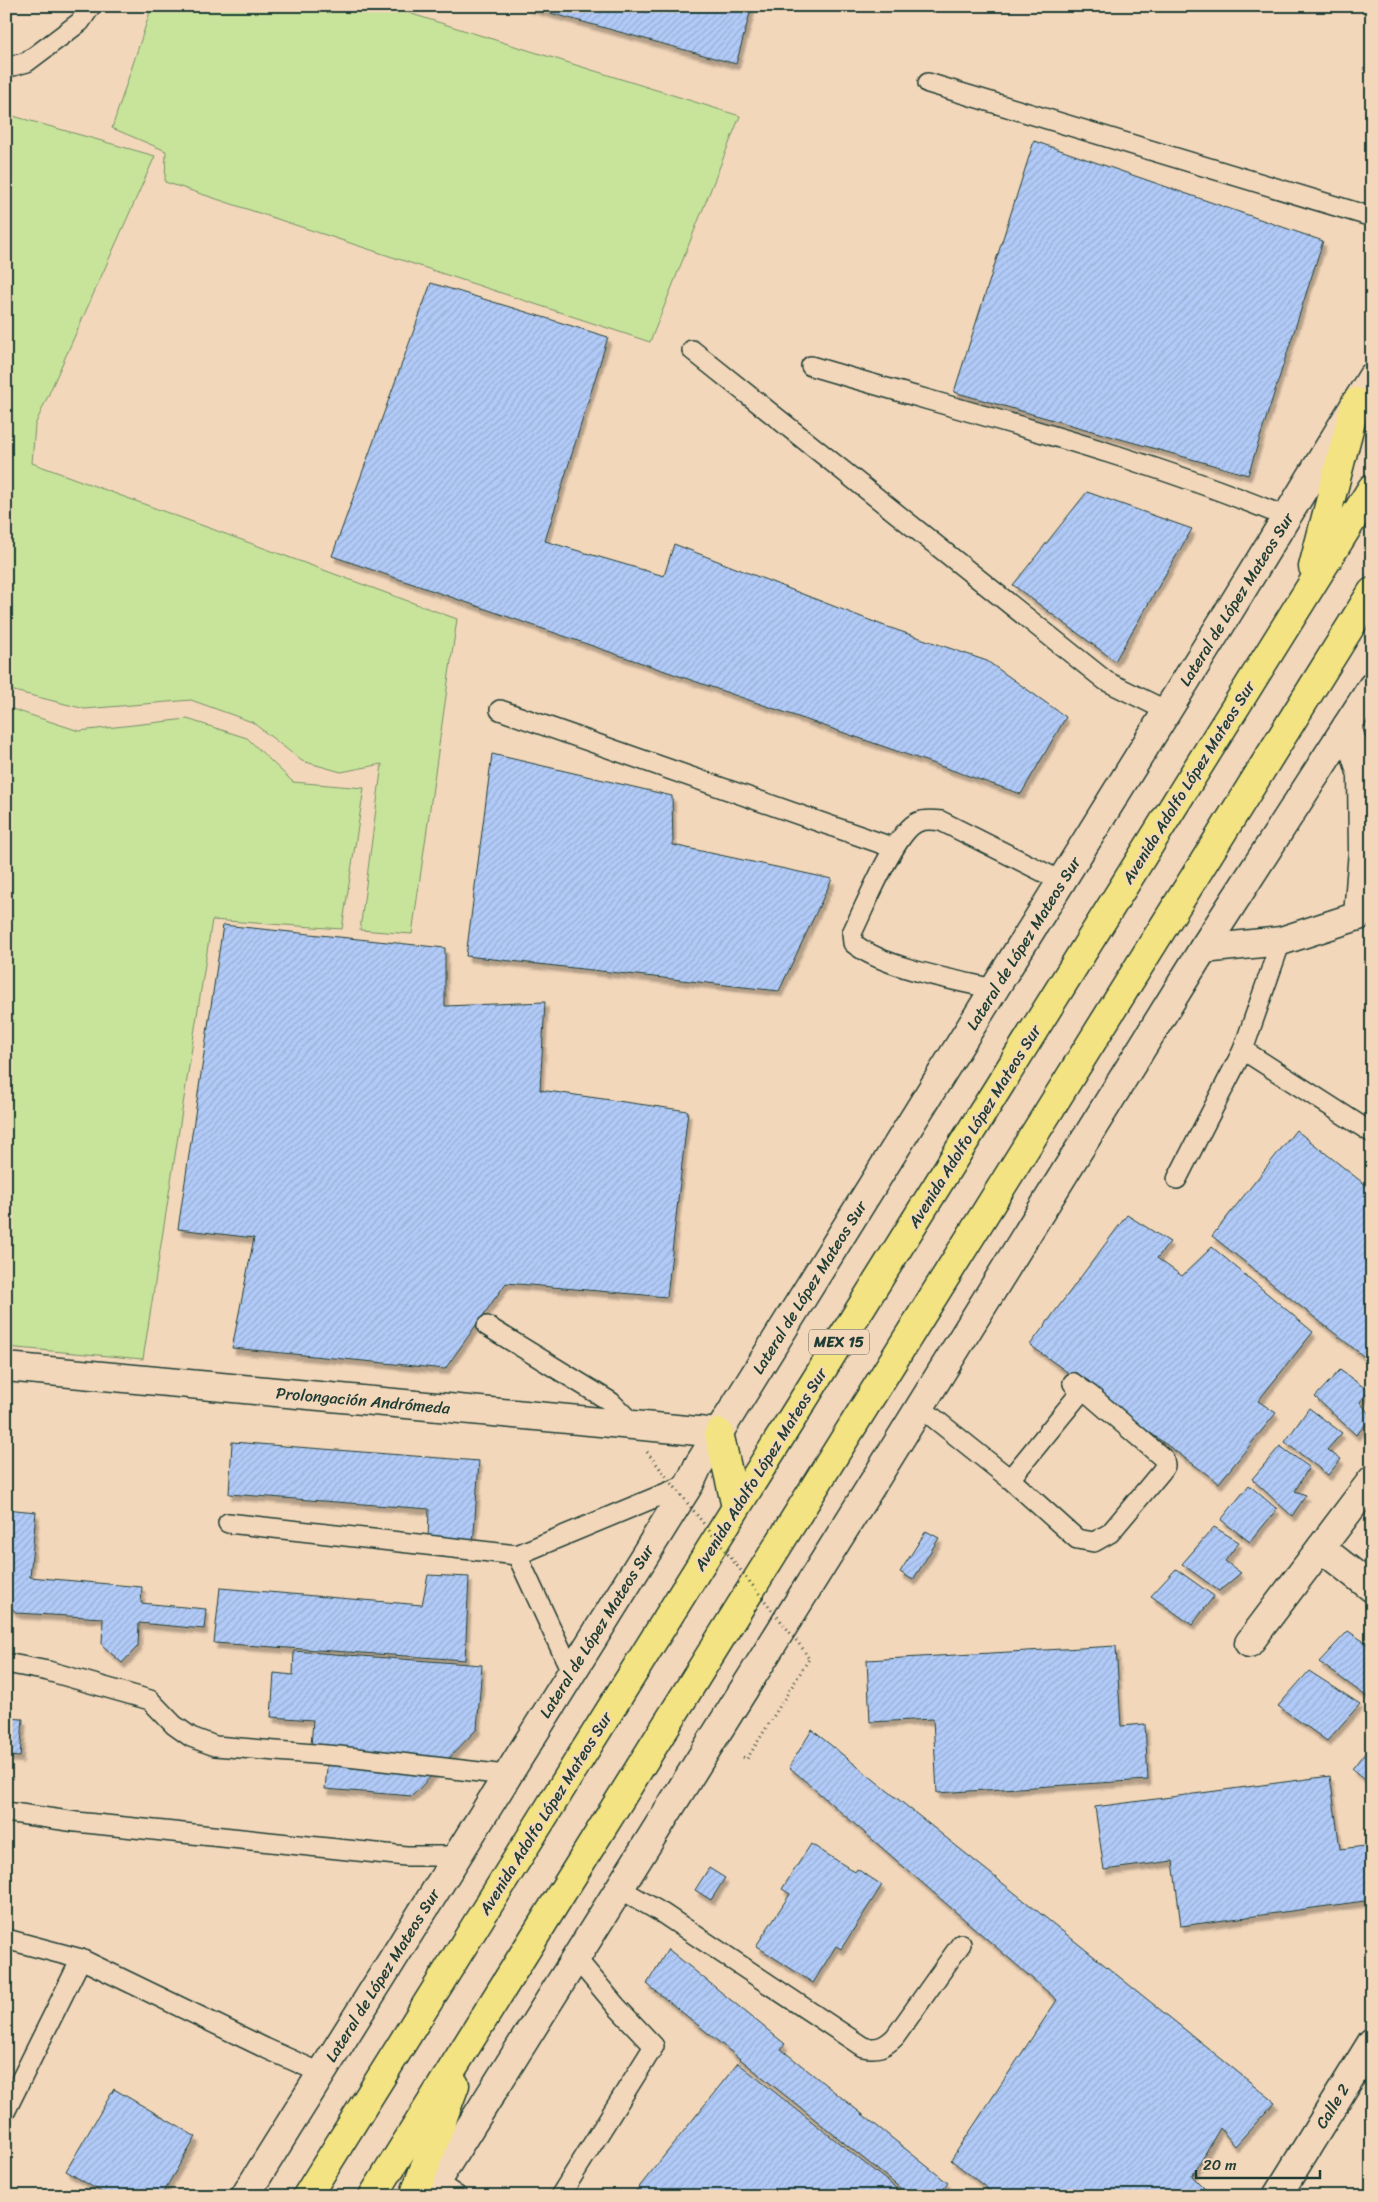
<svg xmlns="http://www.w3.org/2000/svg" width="1378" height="2202" viewBox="0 0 1378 2202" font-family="Sriracha,sans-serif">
  <defs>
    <pattern id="building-hatch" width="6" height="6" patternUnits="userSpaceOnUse" patternTransform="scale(1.25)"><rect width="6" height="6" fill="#b1caf7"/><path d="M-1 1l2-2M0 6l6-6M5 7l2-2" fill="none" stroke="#98aed4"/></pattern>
    <filter id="shadow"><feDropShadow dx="3" dy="5.5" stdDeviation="1" flood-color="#0004"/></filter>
  </defs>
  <rect width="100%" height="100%" fill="#f3d7ba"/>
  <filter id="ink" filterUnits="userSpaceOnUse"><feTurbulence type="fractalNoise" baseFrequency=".02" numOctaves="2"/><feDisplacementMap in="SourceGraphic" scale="10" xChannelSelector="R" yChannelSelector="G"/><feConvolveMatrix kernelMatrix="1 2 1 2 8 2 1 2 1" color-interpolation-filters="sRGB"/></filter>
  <g filter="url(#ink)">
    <g fill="#c8e39a" stroke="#749067">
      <polygon points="152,6 386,6 740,116 650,342 165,182 166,151 112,128"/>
      <polygon points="6,114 155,156 35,425 32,463 457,619 412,934 360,930 382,764 341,772 302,761 252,722 191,700 85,709 6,689"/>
      <polygon points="6,707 79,731 187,719 247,738 293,782 364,788 342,929 212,920 143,1359 6,1347"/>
    </g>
    <g fill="url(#building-hatch)" stroke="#1f3d34" filter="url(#shadow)">
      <polygon points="525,6 752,6 736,64"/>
      <polygon points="1034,141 1323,241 1248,475 954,392"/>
      <polygon points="431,283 608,337 545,541 664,576 674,544 882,625 987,661 1066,717 1021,794 332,556"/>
      <polygon points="1087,492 1192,529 1115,661 1013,585"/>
      <polygon points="492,754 672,796 673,845 832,879 779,991 466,956"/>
      <polygon points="223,925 445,948 445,1006 545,1002 540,1090 688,1111 667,1297 506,1283 445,1369 232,1348 254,1238 178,1229"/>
      <polygon points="1296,1130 1372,1190 1372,1363 1212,1236"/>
      <polygon points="1127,1215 1170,1242 1157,1258 1182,1276 1212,1247 1313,1332 1258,1401 1276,1413 1219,1483 1030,1345"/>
      <polygon points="1340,1370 1369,1391 1360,1402 1372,1418 1356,1435 1315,1397"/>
      <polygon points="1309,1408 1342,1433 1327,1450 1341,1459 1328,1475 1285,1442"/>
      <polygon points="232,1442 479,1461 473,1546 428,1542 429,1509 229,1494"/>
      <polygon points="1280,1446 1309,1467 1295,1491 1306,1495 1292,1516 1252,1479"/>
      <polygon points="1249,1485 1277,1509 1250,1542 1221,1520"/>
      <polygon points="6,1509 36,1512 30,1577 142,1587 141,1603 206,1609 204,1629 139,1623 138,1646 122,1663 102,1645 103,1618 17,1613 6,1603"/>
      <polygon points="1214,1527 1239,1542 1225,1561 1241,1573 1219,1591 1182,1564"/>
      <polygon points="926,1531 939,1538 913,1580 900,1572"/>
      <polygon points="1176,1569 1214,1596 1192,1625 1151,1596"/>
      <polygon points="428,1575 469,1577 465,1660 214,1643 220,1588 422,1605"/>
      <polygon points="1348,1631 1372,1647 1372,1697 1370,1699 1319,1662"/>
      <polygon points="1116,1646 1121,1726 1145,1724 1148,1780 937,1793 933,1719 870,1722 867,1660"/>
      <polygon points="294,1651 482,1665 477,1729 412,1796 325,1789 329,1747 311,1746 313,1720 271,1717 274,1673 293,1675"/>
      <polygon points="1309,1671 1360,1704 1327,1741 1278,1706"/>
      <polygon points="6,1718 23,1719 20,1757 6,1756"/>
      <polygon points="812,1730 1275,2102 1235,2146 1220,2128 1192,2176 1208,2192 1206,2196 997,2196 951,2160 1057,2000 789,1767"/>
      <polygon points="1372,1743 1372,1785 1352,1769"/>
      <polygon points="1330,1776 1340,1849 1365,1846 1372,1900 1181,1926 1173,1861 1104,1870 1095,1807"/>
      <polygon points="811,1844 855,1872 857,1869 882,1885 841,1949 836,1946 813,1983 756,1946 790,1894 782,1889"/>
      <polygon points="709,1868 725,1878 711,1900 695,1890"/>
      <polygon points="668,1949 785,2044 781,2049 948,2183 938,2196 910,2196 647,1984"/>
      <polygon points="738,2063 906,2196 632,2196"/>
      <polygon points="114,2089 196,2137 161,2196 108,2196 66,2171"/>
    </g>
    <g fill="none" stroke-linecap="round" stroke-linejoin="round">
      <g stroke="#1f3d34" stroke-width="22">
        <g id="service">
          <polyline points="6,68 27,62 80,22 91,6"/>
          <polyline points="928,83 1372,217"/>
          <polyline points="692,350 1106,681 1167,711"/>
          <path d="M811 366C969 413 1134 453 1286 517"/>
          <polyline points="500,710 894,848"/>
          <polyline points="1281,941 1243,1050 1372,1133"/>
          <path d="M994 989C955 980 883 968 853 943L852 933C864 909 895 831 918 822 926 819 934 820 941 821L1061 881"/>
          <polyline points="1177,1179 1243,1050"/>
          <polyline points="487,1326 611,1402 634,1425"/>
          <polyline points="920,1407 1010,1479 1077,1539 1094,1542 1110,1533 1161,1472 1165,1466 1164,1459 1090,1395 1073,1383"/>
          <polyline points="1010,1479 1080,1393 1073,1383"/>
          <polyline points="228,1523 517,1555 690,1483"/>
          <polyline points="517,1555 571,1671"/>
          <polyline points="6,1663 48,1671 150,1700 174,1725 191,1737 215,1746 339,1756 506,1775"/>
          <polyline points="6,1812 76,1822 406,1856 456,1856"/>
          <path d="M619 1888 662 1913 863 2047C877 2050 885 2047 895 2037L961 1944"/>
          <polyline points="6,1939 81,1959 265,2048 321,2073"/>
          <polyline points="6,2110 81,1959"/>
          <polyline points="436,2182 457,2196"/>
          <polyline points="560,2196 654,2046 616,2006 576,1958"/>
        </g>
      </g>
      <g stroke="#1f3d34" stroke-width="31">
        <g id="minor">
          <polyline points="6,1367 719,1433"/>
          <polyline points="1321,1548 1372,1588"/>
          <polyline points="1249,1643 1372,1480"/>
          <polyline points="1277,2196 1372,2042"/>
        </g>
      </g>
      <g stroke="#1f3d34" stroke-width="31">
        <g id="tertiary">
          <polyline points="1347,726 1362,775 1363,850 1358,916"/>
          <polyline points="1203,949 1281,941 1358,916"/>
        </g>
      </g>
      <g stroke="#1f3d34" stroke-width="31">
        <g id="secondary">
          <polyline points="245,2196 690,1483 698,1466 1231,608 1372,377"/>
          <polyline points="427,2196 868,1491 1203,949 1372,687"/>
        </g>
      </g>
      <g stroke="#1f3d34" stroke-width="31">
        <g id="primary">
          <polyline points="1313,567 1356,402"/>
          <polyline points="719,1433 736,1507"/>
          <polyline points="307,2196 1372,488"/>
          <polyline points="373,2196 1372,592"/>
          <polyline points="414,2196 455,2085"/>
        </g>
      </g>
      <polyline stroke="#1f3d34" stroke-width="3" stroke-dasharray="1 4" stroke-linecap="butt" points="743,1757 747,1759 809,1659"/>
      <use href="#service" stroke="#f3d7ba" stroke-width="19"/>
      <use href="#minor" stroke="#f3d7ba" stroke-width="28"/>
      <use href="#tertiary" stroke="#f3d7ba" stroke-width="28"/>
      <use href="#secondary" stroke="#f3d7ba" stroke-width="28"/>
      <use href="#primary" stroke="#f4e382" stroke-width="28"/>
      <polyline stroke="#1f3d34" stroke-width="3" stroke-dasharray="1 4" stroke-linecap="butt" points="647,1452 803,1649 809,1659"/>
    </g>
  </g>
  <g text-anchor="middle" stroke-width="4" stroke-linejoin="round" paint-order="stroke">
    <rect fill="#f3d7ba" stroke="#5f6b5c" stroke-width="1" x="809" y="1329.5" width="60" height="25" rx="4"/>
    <g font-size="15" font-weight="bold" fill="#1f3d34">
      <text x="839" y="1347">MEX 15</text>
    </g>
    <g font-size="16" fill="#1f3d34" stroke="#f3d7ba">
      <text transform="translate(1236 599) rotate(-58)" y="6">Lateral de López Mateos Sur</text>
      <text transform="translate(1188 782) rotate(-58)" y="6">Avenida Adolfo López Mateos Sur</text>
      <text transform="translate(1023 943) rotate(-58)" y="6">Lateral de López Mateos Sur</text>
      <text transform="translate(974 1126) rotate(-58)" y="6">Avenida Adolfo López Mateos Sur</text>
      <text transform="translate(809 1287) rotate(-58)" y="6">Lateral de López Mateos Sur</text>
      <text transform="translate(363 1400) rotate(5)" y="6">Prolongación Andrómeda</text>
      <text transform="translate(760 1469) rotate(-58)" y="6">Avenida Adolfo López Mateos Sur</text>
      <text transform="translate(596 1631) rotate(-58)" y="6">Lateral de López Mateos Sur</text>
      <text transform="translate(545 1813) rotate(-58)" y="6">Avenida Adolfo López Mateos Sur</text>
      <text transform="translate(382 1975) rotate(-58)" y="6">Lateral de López Mateos Sur</text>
      <text transform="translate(1332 2106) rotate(-58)" y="6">Calle 2</text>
    </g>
  </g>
  <rect width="1378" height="2202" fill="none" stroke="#f3d7ba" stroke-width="25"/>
  <rect x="12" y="12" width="1353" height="2177" fill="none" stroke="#1f3d34" stroke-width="2" filter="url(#ink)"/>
  <path d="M1196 2170v8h124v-8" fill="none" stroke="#1f3d34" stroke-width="2.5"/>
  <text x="1203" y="2170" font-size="15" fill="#1f3d34" stroke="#f3d7ba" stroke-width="4" paint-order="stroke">20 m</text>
</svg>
